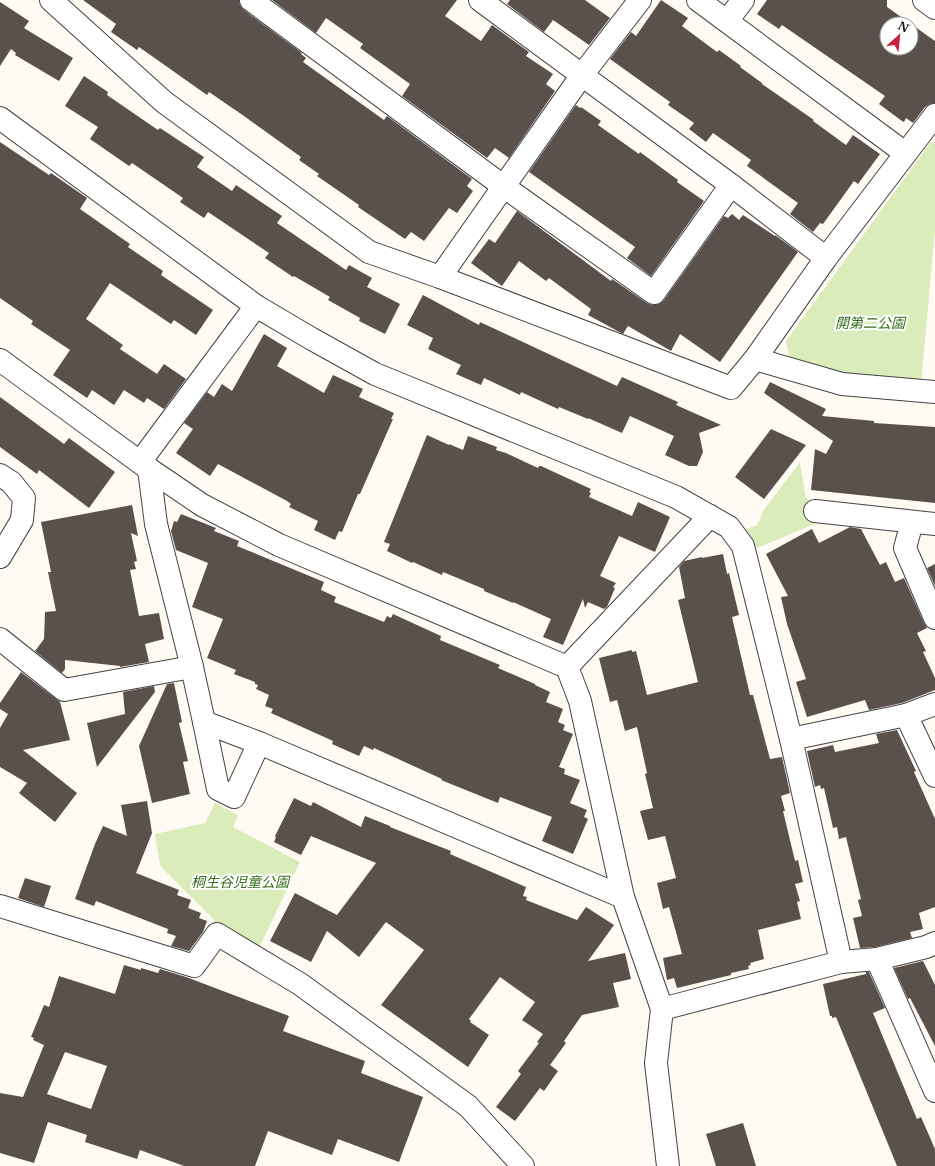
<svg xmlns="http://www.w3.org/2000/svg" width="935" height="1166" viewBox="0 0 935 1166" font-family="'Libre Baskerville','Noto Sans JP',serif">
  <rect width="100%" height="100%" fill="#fffbf4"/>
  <g fill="#dbecbb">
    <polygon points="931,142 935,144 935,229 921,385 845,378 789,357 786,341"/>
    <polygon points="800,462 806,498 814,502 817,523 757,548 745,529 756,526 760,520 763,511"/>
    <polygon points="215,803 238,815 233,827 300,862 259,948 209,930 214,920 160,866 155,834 205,823"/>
  </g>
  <g fill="#5a504c" fill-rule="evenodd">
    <polygon points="83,0 239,0 240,5 244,10 302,53 301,54 306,58 303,62 384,120 387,116 472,179 467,186 473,191 457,213 449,208 424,241 411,232 405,239 358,207 359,205 317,176 319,174 299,160 301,157 244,116 209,92 207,95 139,47 137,50 111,32 116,24"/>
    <polygon points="272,0 457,0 445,16 481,41 492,25 529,52 526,56 553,74 546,84 555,91 509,158 495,148 487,158 402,96 410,84 360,48 363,44 326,18 316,33"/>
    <polygon points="510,0 585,0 610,18 589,45 553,20 544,32 507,4"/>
    <polygon points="661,0 688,18 682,26 717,52 719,50 741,66 740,67 762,83 762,84 814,120 813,121 846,145 853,135 880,154 858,184 854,181 823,224 820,223 813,232 790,214 798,203 747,166 751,160 713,133 706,142 689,129 694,123 668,105 670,102 610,59 631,32 636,36"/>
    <polygon points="767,0 887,0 887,7 911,24 887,24 887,48 911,48 911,24 935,41 935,103 930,104 925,107 913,123 906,118 904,122 902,121 879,104 885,96 782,25 779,29 757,14"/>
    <polygon points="0,2 29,21 24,28 73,58 59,81 15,55 16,53 11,49 0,66"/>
    <polygon points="84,76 108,92 107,95 158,130 160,128 204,157 197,167 232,191 236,185 282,216 277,223 346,270 349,265 372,278 367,287 400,304 385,334 359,321 360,318 328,300 330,297 294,276 293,277 265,258 269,253 208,212 204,218 180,202 183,198 132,163 129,166 90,139 98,127 65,106"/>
    <polygon points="576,105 580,108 581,107 601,121 598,125 639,154 640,152 678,180 677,182 704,201 651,276 627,258 635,247 529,172"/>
    <polygon points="0,142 49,175 51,173 87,198 80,209 130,244 128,247 163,271 161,275 213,310 196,335 174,320 171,324 110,283 86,319 123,345 120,349 157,374 164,364 186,379 164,409 147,398 144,403 124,390 114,405 92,390 87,398 53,375 70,350 31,324 33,321 0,298"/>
    <polygon points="517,211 611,281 612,279 647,303 652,305 659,304 664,300 724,216 728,218 732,214 739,220 743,215 775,236 775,235 798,252 720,362 680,334 671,351 628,326 623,334 588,315 591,309 549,278 546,281 519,261 502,286 471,263 489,239 495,243"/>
    <polygon points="423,295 479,325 480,322 617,386 622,377 678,402 676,405 721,425 699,433 703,452 697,466 689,466 665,455 674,436 630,416 622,433 588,418 588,419 559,407 558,409 521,392 520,395 484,378 481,385 456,374 461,365 428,349 433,338 407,325"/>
    <polygon points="264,334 287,348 277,366 324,393 333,375 363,389 359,397 394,413 391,419 393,419 360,494 358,494 342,532 339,531 335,540 314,530 318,521 289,507 291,504 287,501 218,464 210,476 176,453 193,429 184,423 207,392 214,397 222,384 232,391"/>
    <polygon points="770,382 826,409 822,416 874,421 874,423 935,427 935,503 811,490 815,449 826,454 833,441 764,393"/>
    <polygon points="0,397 64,444 69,438 115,472 89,508 39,470 37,474 0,447"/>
    <polygon points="771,429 806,445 764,499 735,477"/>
    <polygon points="427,435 449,445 449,444 463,450 468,436 497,447 496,450 506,453 538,468 539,466 541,466 591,489 589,492 591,493 589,497 632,516 638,502 670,517 655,552 619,536 600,576 616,583 613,587 615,588 607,607 604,609 588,602 585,608 583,599 563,645 543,637 551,619 513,602 513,603 484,591 484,589 443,572 442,575 413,562 412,563 387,551 390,544 384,542"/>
    <polygon points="132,505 138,536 131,533 137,561 134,562 136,569 130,570 139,616 159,613 164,639 145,644 149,662 120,667 120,666 65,660 65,669 62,673 35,651 44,639 45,612 56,611 48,572 51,572 41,522"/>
    <polygon points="181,514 216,528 214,531 239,541 237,546 324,582 321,590 336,597 334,602 384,622 387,616 391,618 393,614 441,636 440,640 500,665 498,668 535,684 535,685 550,692 546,702 563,709 558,722 565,725 563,730 573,734 559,767 565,769 564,774 580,780 570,803 587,810 584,817 588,819 573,854 542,841 552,817 500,797 498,803 441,780 442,779 374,748 373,750 364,746 359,756 332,744 333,741 271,713 273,709 265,706 269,695 256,689 258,685 255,684 255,682 234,674 236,670 207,658 223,619 192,607 208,563 176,550 171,531 174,521 177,522"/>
    <polygon points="850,527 861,529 880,565 886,562 895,582 904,578 924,623 927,628 917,633 926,651 923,652 935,678 935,690 902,703 869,710 865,700 807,717 796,682 806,679 787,624 781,597 788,596 766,554 812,529 819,543"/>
    <polygon points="723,554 727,574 729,573 739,615 732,617 750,695 753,695 770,759 782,757 790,793 781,796 785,811 783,811 795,861 798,860 803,882 795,884 800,901 797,902 801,919 758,930 764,959 750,963 751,965 748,966 749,969 731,973 731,975 677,988 674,978 667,980 663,958 682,954 669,907 663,909 657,883 676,878 665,836 648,840 640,811 653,808 645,774 647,773 637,727 625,731 617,700 610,702 599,658 632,650 632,652 636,651 647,695 698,682 678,600 685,598 679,567 684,561 702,557 702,558"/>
    <polygon points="935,564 935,586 927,568"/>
    <polygon points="21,672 60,702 70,740 23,750 77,793 55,822 19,793 27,783 0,767 0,728 8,714 0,709 0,703"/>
    <polygon points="174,683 182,722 179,723 188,761 183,762 190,794 152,803 139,746 167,684"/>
    <polygon points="154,686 155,692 97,767 87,723 125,714 123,692"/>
    <polygon points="897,730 916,771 914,772 935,819 935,907 919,913 923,929 910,932 912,938 875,947 860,948 853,918 862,916 858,900 861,899 846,837 839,839 837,827 833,828 824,788 821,789 820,785 815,787 807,751 833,745 835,752 879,743 876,734"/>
    <polygon points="294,798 311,806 313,802 361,827 365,816 390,826 390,827 451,851 450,854 526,887 523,896 527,897 526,900 577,920 586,907 614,925 588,961 625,953 631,979 613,983 619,1007 582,1015 564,1041 566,1043 550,1065 558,1071 544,1091 540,1088 515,1121 496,1107 521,1074 518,1071 539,1043 537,1042 543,1034 522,1020 535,1002 500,977 469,1019 471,1021 470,1022 489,1035 468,1067 381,1005 424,950 386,922 359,957 327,931 311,962 270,941 295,893 337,915 376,863 311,836 301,855 274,842 276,837 275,836"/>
    <polygon points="147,801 152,833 136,873 179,890 177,895 191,900 188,908 201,913 199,918 207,921 203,932 189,951 171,946 176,936 167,933 168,929 96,901 94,906 75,899 95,844 103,826 127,836 121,805"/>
    <polygon points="25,878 51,886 44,907 18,898"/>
    <polygon points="923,961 935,985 935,1046 910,998 908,999 894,968"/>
    <path d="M124 965 141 970V968L158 973 160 969 186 977 289 1016 283 1031 365 1061 361 1073 423 1097 399 1162 338 1139 332 1155 268 1131 255 1166H184L140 1150 137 1159 85 1142 87 1135 48 1122 34 1163 0 1153V1093L23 1097 44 1045 33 1040 34 1038 31 1037 44 1005 49 1007 59 976 115 994ZM65 1052 107 1066 91 1109 47 1094Z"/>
    <polygon points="866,972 869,972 885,1008 873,1013 917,1119 921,1117 935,1149 935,1166 897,1166 836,1017 832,1018 832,1016 830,1016 823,984 866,974"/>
    <polygon points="743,1123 756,1166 716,1166 706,1134"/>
  </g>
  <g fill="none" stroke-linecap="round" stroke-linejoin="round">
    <g stroke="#434343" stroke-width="24">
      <g id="street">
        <polyline points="51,0 164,102 369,252 440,277 731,388 755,359 826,258 935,115"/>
        <polyline points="251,0 503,186 654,293 731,185"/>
        <polyline points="480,0 731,185 826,258"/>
        <polyline points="698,0 905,153"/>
        <polyline points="924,0 935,8"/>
        <polyline points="727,21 743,0"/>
        <polyline points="0,118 256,306 312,339 375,374 676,497 729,527 743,546 791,739 841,962"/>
        <polyline points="440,277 582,75 640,0"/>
        <polyline points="755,359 842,384 935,392"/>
        <polyline points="0,360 149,469 202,505 279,545 567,667"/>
        <polyline points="140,462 256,306"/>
        <polyline points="149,469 156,524 192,667 204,722 259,743 623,897"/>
        <polyline points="0,475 11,482 24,498 22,520 0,557"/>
        <polyline points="815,511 935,524"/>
        <polyline points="912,522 905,548 935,618"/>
        <polyline points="0,639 64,690 192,667"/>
        <polyline points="906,715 935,776"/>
        <polyline points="204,722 218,789 234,797 259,743"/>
        <polyline points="791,739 906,715 935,704"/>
        <polyline points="0,906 194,966 217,934 300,984 468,1106 523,1166"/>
        <polyline points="877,959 935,1091"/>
        <polyline points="662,1009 841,962 877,959 926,947 935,943"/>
        <polyline points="668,1166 656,1063 662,1009 623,897 580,701 567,667 710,516"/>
      </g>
    </g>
    <use href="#street" stroke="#fff" stroke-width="22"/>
  </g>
  <g text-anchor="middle" stroke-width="4" stroke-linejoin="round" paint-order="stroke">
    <g font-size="14" font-style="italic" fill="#376d1c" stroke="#fff">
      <text x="870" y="328">開第二公園</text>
      <text x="240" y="887">桐生谷児童公園</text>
    </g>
  </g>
  <g transform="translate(899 36) rotate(27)"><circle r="19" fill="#ffffff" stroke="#9f9f9f"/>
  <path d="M0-3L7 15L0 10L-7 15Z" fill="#c8213e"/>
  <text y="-6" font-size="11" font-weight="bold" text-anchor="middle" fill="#101010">N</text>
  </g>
</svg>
